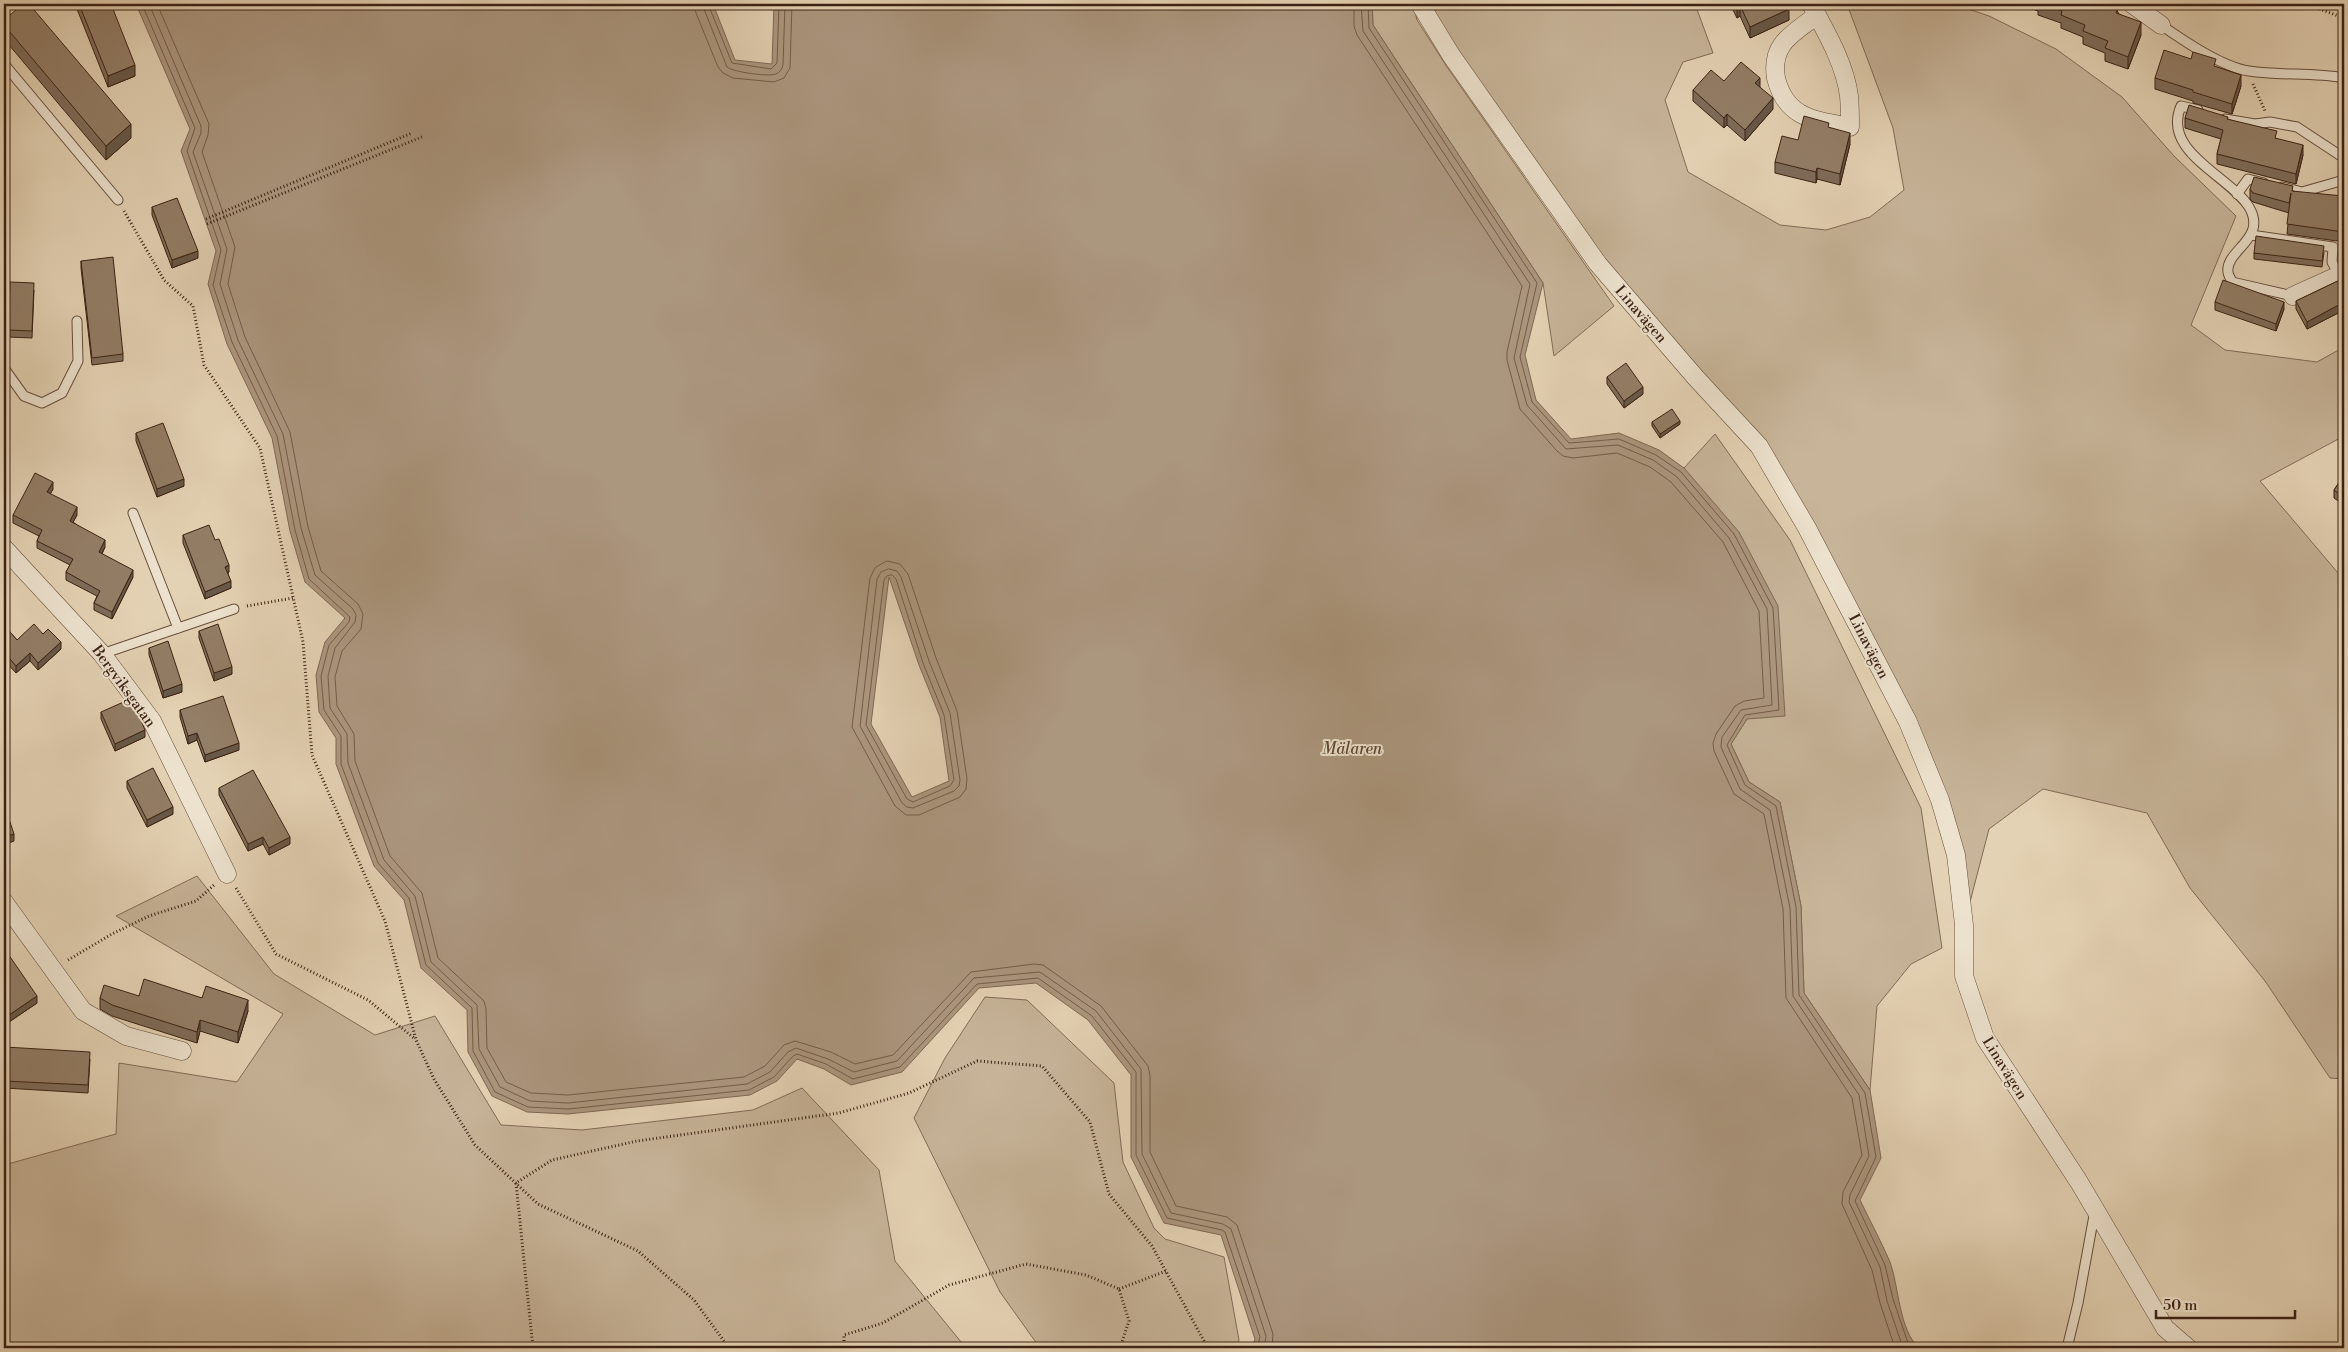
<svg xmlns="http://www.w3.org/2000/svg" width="2348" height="1352" viewBox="0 0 2348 1352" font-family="'Libre Bodoni',serif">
  <rect width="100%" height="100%" fill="#e4d2b4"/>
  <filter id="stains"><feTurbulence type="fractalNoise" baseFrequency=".004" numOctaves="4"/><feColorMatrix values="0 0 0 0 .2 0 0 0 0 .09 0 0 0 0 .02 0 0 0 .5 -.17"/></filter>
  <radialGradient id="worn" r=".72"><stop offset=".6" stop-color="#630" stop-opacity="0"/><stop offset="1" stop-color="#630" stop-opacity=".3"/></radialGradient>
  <g fill="#c7b499" stroke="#826b56">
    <polygon points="1372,4 1413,4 1417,20 1447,67 1614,306 1554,356 1543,283 1373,25"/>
    <polygon points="1420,4 1695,4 1713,53 1683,62 1665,100 1688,172 1780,225 1826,230 1870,217 1904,190 1893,128 1847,4 1954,4 1989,16 2056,49 2122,97 2174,156 2236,216 2191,325 2225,350 2317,362 2344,347 2344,436 2260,481 2344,580 2344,1079 2330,1078 2265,981 2190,888 2147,813 2043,789 1989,829 1964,925 1940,800 1759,446 1598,264"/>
    <polygon points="1715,434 1790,540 1921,808 1942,948 1911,964 1877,1006 1870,1090 1804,993 1801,906 1780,802 1749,782 1731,744 1747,719 1684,468"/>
    <polygon points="197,876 274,974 375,1035 435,1016 501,1125 582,1130 753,1110 802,1088 879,1170 895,1261 966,1348 4,1348 4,1165 116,1134 119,1063 237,1082 283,1014 116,916"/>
    <polygon points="985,997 1027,1000 1114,1083 1123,1162 1154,1228 1165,1239 1224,1257 1239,1340 1236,1348 1040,1348 1000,1292 914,1118 945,1058"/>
  </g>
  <path fill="#ab967e" stroke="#7f6854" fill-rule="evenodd" d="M136 4H713L735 60 772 64 774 4H1372L1373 25 1543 283 1525 355 1536 400 1571 439 1619 433 1659 450 1684 468 1739 532 1778 606 1785 716 1747 719 1731 744 1749 782 1780 802 1801 906 1804 993 1870 1090 1881 1158 1860 1200C1870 1221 1881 1241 1890 1262 1899 1287 1899 1330 1919 1348H1252L1255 1339 1221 1235 1164 1223 1131 1157V1075L1088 1020 1036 983 979 988 902 1072 851 1085 824 1069 797 1059 777 1081 750 1095 568 1114 527 1112 492 1096 468 1052 467 1010 421 968 404 900 374 866 336 764V738L319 712 316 675 325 642 345 618 305 582 290 531 272 438 227 344 208 284 216 251 181 151 190 129ZM889 577 919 665 940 717 949 781 912 797 871 724Z"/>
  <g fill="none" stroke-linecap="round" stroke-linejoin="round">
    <g stroke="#745c49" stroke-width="1">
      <polyline points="142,4 195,128 187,151 221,250 213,285 232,342 277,436 295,530 309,579 350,617 349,622 329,645 321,676 324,710 341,736 341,764 378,863 409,898 426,965 472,1008 473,1051 495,1092 528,1107 568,1109 749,1090 774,1077 793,1056 797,1054 826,1064 853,1079 900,1067 977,984 1038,978 1092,1016 1136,1072 1136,1155 1167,1218 1222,1230 1225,1232 1260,1337 1257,1348"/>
      <polyline points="149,4 201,126 201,133 193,152 227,249 220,284 238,340 283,434 301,528 315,575 353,609 356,615 355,622 335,648 328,676 330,708 347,734 348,763 384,860 415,896 431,962 477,1005 479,1049 500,1087 530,1101 568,1103 747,1084 770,1072 788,1052 796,1048 828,1059 854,1072 897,1061 974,978 1040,972 1096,1011 1141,1069 1142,1154 1171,1213 1223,1224 1231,1229 1266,1336 1264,1348"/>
      <polyline points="157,4 209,124 208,135 202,152 235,247 228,284 245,337 290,432 308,527 321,571 358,604 363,614 361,629 342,651 335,677 337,706 354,734 355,761 390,856 422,893 438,958 484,1001 486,1009 487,1048 506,1082 531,1093 568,1095 744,1077 765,1066 784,1045 795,1041 831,1052 855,1064 893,1055 971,972 1034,964 1043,965 1101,1006 1148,1066 1150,1075 1150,1152 1176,1206 1227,1217 1237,1225 1273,1334 1272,1348"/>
      <polyline points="694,4 696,13 718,67 723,73 733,78 774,82 784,78 790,68 792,4"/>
      <path d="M702 4 727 67C733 72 768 77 776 74 780 72 782 69 783 65L785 4"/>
      <polyline points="708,4 732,63 771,69 777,63 779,4"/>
      <polyline points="1354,4 1354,26 1357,35 1522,286 1507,352 1507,360 1520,409 1557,451 1563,456 1573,458 1617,453 1650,467 1671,482 1723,542 1759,611 1764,698 1744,701 1735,706 1716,734 1713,743 1714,751 1734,794 1764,814 1783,909 1786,998 1852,1098 1862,1155 1843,1192 1842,1204 1872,1270 1880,1303 1895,1348"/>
      <polyline points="1361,4 1363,31 1530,284 1514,358 1527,405 1566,449 1618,445 1653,460 1677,477 1729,538 1767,609 1772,705 1741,710 1722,737 1721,747 1740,789 1770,810 1790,908 1793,996 1859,1095 1869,1156 1850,1195 1849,1202 1880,1267 1887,1301 1903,1348"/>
      <polyline points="1368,4 1369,28 1537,283 1520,357 1532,402 1569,443 1619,439 1656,455 1681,472 1734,534 1773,608 1779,710 1745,715 1727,745 1745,785 1776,806 1796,907 1799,995 1865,1093 1876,1157 1855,1201 1885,1265 1893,1299 1908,1343 1912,1348"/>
      <polygon points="887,561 900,564 908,574 936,658 957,711 967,779 966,789 960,797 919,815 906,815 895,806 852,727 870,578 875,568"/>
      <polygon points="889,569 897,571 901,577 929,661 950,713 960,780 959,786 954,791 913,808 907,807 902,803 860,726 877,579 881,572"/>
      <polygon points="892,575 896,579 923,663 944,715 954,780 950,786 913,802 907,799 866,725 884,580 887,576"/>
    </g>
    <g stroke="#664e3c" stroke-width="11">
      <g id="lane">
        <path d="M2161 25C2184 41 2222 67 2249 71 2281 76 2313 72 2344 78"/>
        <polyline points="4,64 118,200"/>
        <path d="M2198 110 2181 106C2161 152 2230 176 2249 207 2268 239 2225 250 2228 272 2228 275 2231 279 2232 282L2293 296"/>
        <polyline points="2225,119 2255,124 2270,122 2297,127 2344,158"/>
        <polyline points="2282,187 2302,192 2344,180"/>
        <polyline points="2237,194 2248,179 2264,183"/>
        <polyline points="2251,235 2333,247 2332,262 2339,275"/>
        <polyline points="4,368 24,396 42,403 62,393 78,361 77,321"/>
        <polyline points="133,513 178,628"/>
        <polyline points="102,654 234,609"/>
        <polyline points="2067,1348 2078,1303 2095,1210"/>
      </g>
    </g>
    <g stroke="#664e3c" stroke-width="19">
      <g id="street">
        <polyline points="1420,4 1451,55 1598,264 1696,378 1759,446 1807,528 1908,722 1940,800 1956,855 1964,925 1964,976 1985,1038 2079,1182 2165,1328 2188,1348"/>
        <path d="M1811 4C1826 32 1845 64 1849 96 1850 106 1850 117 1850 127 1815 120 1786 119 1776 78 1774 66 1775 55 1782 45 1789 34 1806 24 1817 15"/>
        <polyline points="2132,4 2161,25"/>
        <polyline points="2293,296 2344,273"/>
        <polyline points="4,548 102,654 152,721 227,874"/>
        <polyline points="4,902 83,1011 126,1036 182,1051"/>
      </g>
    </g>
    <g stroke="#3c2214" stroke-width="3" stroke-dasharray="1 2.5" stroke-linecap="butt">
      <polyline points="2306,4 2344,18"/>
      <polyline points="138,7 148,4"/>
      <polyline points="2253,84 2265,111"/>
      <polyline points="124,211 164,280 193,306 204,365 260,448 303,642 312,755 385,921 416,1040 434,1079 475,1145 538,1204 638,1251 694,1300 729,1348"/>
      <polyline points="206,219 412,133"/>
      <polyline points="207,224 422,137"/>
      <polyline points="247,606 293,598"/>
      <polyline points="236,888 276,954 368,1000 415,1039"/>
      <polyline points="68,960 112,934 149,916 196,901 214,885"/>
      <polyline points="1119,1289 1166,1271"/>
      <polyline points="533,1348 516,1183 552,1160 637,1141 839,1113 909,1093 977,1061 1042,1066 1090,1122 1109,1194 1152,1246 1204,1341 1206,1348"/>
      <polyline points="844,1348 844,1335 883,1323 949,1285 1026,1264 1086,1275 1119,1289 1129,1321 1120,1348"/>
    </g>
    <use href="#lane" stroke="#ede2ce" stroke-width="9"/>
    <use href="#street" stroke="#ede2ce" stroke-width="18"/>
  </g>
  <g fill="#7e6c59" stroke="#3c2214">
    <polygon points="75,4 111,4 135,76 108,87"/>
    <polygon points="1730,4 1786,4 1789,20 1750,38 1740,16 1737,18"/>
    <polygon points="2019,4 2113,4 2119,14 2141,35 2128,69 2105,61 2105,53 2083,44 2083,37 2061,28 2061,23 2038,15 2038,11"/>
    <polygon points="4,20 131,138 106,160 4,39"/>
    <polygon points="2216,67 2241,86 2232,114 2193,103 2193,101 2155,89 2155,78"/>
    <polygon points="1724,81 1760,87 1773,109 1745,141 1727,125 1724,128 1693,101 1693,90"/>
    <polygon points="2185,118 2228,119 2277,139 2303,155 2296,184 2217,164 2217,154 2221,139 2185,128"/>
    <polygon points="1829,128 1850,144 1840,185 1817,179 1816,183 1775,173 1775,162 1798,140"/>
    <polygon points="2250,189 2293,191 2344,203 2344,242 2287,234 2289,213 2253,202 2250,199"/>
    <polygon points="152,207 198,258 172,268 152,215"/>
    <polygon points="2324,252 2322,267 2254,259 2254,253"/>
    <polygon points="81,261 123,354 123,361 92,365 81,268"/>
    <polygon points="2344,278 2344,310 2307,329 2296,309 2296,301"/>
    <polygon points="34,290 32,338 8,337 8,330"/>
    <polygon points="2215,302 2284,309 2276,331 2215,310"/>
    <polygon points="1607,377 1643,394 1624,408 1607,384"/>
    <polygon points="1652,422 1680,424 1660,438 1652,426"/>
    <polygon points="136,433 184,486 157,497 136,441"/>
    <polygon points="2344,475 2344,505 2334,498 2334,490"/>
    <polygon points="53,489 50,494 77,515 73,522 105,547 102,554 133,577 112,619 94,610 94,603 97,596 66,580 66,572 70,565 37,548 37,541 39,536 13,523 13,515"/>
    <polygon points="183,535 215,540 229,572 228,573 231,588 205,599 183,543"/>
    <polygon points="4,625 17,640 43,634 61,649 38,670 30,661 16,673 4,660"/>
    <polygon points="199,631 232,674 214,681 199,638"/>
    <polygon points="149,648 182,692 163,698 149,655"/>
    <polygon points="180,710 239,750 205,762 197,740 188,744 180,717"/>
    <polygon points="101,712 145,737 115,751 101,719"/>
    <polygon points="127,781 173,814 147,827 127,788"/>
    <polygon points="219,788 290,844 269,855 263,844 248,851 219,795"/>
    <polygon points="4,948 37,1003 9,1022 4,1014"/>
    <polygon points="139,996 202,998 248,1011 238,1043 200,1031 197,1043 112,1016 100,1009 100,998"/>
    <polygon points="90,1059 88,1093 4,1088 4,1065"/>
  </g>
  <g fill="#675848" stroke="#3c2214">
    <polygon points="1740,5 1740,16 1737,18 1737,7"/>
    <polygon points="1789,9 1789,20 1750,38 1750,27"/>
    <polygon points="2141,22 2141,35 2128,69 2128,57"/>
    <polygon points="135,65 135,76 108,87 108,76"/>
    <polygon points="2241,75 2241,86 2232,114 2232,104"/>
    <polygon points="1760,78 1760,89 1755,83"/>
    <polygon points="1773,98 1773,109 1745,141 1745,130"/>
    <polygon points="1727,114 1727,125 1724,128 1724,118"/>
    <polygon points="131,124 131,138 106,160 106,146"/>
    <polygon points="1850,133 1850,144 1840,185 1840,174"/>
    <polygon points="2303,145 2303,155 2296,184 2296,174"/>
    <polygon points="1817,168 1817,179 1816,183 1816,172"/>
    <polygon points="198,251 198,258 172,268 172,260"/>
    <polygon points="2284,302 2284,309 2276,331 2276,324"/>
    <polygon points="2344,302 2344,310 2307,329 2307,322"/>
    <polygon points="1643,387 1643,394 1624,408 1624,401"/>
    <polygon points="1680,421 1680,424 1660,438 1660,434"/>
    <polygon points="184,479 184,486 157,497 157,489"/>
    <polygon points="53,482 53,489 47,500 47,492"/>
    <polygon points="77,507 77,515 70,528 70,521"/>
    <polygon points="105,540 105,547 99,559 99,552"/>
    <polygon points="229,565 229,572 225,574 225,567"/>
    <polygon points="133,570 133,577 112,619 112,612"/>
    <polygon points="231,581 231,588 205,599 205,592"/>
    <polygon points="6,610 6,617 4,619 4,612"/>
    <polygon points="61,642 61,649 38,670 38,663"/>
    <polygon points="30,653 30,661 16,673 16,666"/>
    <polygon points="232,667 232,674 214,681 214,673"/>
    <polygon points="182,684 182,692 163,698 163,691"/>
    <polygon points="145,730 145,737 115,751 115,744"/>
    <polygon points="197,733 197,740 188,744 188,736"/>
    <polygon points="239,743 239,750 205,762 205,755"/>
    <polygon points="173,807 173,814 147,827 147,820"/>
    <polygon points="14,834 14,841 4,845 4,837"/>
    <polygon points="263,837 263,844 248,851 248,844"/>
    <polygon points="290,837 290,844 269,855 269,848"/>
    <polygon points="37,996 37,1003 9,1022 9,1015"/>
    <polygon points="248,1000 248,1011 238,1043 238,1032"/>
    <polygon points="200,1020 200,1031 197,1043 197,1032"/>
  </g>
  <g fill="#937e67" stroke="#3c2214">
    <polygon points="23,4 29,4 131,124 106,146 4,25 4,20"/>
    <polygon points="79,4 111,4 135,65 108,76"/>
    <polygon points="1735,4 1786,4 1789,9 1750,27 1740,5 1737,7"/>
    <polygon points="2043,4 2113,4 2119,6 2116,13 2141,22 2128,57 2105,48 2108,41 2083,31 2085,25 2061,15 2062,11"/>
    <polygon points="2164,50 2191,59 2193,52 2216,59 2214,66 2241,75 2232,104 2193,92 2193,90 2155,78"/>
    <polygon points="1741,62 1760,78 1755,83 1773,98 1745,130 1727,114 1724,118 1693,90 1711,70 1724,81"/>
    <polygon points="2189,105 2228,117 2227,119 2277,131 2275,138 2303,145 2296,174 2217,154 2223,130 2185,118"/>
    <polygon points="1804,116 1829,123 1828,127 1850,133 1840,174 1817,168 1816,172 1775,162 1782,136 1798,140"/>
    <polygon points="2254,177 2293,186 2292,191 2343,196 2343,203 2344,203 2344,232 2287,224 2291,193 2289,203 2253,193 2250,189"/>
    <polygon points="177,198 198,251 172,260 152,207"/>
    <polygon points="2256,236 2324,246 2322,261 2254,253"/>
    <polygon points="113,257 123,354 92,358 81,261"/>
    <polygon points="2344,278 2344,302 2307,322 2296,301"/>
    <polygon points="2223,280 2284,302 2276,324 2215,302"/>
    <polygon points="10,282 34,283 32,331 8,330"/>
    <polygon points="1626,363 1643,387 1624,401 1607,377"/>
    <polygon points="1672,409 1680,421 1660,434 1652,422"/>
    <polygon points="163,423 184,479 157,489 136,433"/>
    <polygon points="35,473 53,482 47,492 77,507 70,521 105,540 99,552 133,570 112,612 94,603 100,591 66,572 73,559 37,541 42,530 13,515"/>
    <polygon points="2344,475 2344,498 2334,490"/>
    <polygon points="209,525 215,540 219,539 229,565 225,567 231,581 205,592 183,535"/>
    <polygon points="34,624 43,634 48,629 61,642 38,663 30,653 16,666 4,652 4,625 17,640"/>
    <polygon points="218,624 232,667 214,673 199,631"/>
    <polygon points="168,641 182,684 163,691 149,648"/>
    <polygon points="223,696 239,743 205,755 197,733 188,736 180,710"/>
    <polygon points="128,700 137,711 145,730 115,744 101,712"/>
    <polygon points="153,768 173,807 147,820 127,781"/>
    <polygon points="253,770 290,837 269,848 263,837 248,844 219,788"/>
    <polygon points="4,807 5,807 14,834 4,837"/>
    <polygon points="4,948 37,996 9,1015 4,1007"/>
    <polygon points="144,979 202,998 206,986 248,1000 238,1032 200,1020 197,1032 112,1005 100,998 104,985 139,996"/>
    <polygon points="5,1047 90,1052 88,1085 4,1081"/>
  </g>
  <g text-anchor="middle" stroke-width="4" stroke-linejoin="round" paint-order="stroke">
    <g font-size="15" fill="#3c2214" stroke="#ede2ce">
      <text transform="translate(1641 314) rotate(49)" y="5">Linavägen</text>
      <text transform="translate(1869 646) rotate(63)" y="5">Linavägen</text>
      <text transform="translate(124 686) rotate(54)" y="5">Bergviksgatan</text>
      <text transform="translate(2005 1068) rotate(58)" y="5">Linavägen</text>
    </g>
    <g font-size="16" font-style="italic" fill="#5d4534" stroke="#ede2ce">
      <text x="1352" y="754">Mälaren</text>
    </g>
  </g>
  <rect width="2348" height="1352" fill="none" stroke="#e4d2b4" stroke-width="20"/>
  <rect x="5" y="5" width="2338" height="1342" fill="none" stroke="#3c2214" stroke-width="2.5"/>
  <rect x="10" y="10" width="2328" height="1332" fill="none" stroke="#3c2214"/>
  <path d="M2156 1310v8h139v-8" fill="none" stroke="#3c2214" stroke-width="2.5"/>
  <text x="2163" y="1310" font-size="15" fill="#3c2214" stroke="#ede2ce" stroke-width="4" paint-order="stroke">50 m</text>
  <rect width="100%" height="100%" filter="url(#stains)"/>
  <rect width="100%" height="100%" fill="url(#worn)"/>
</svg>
